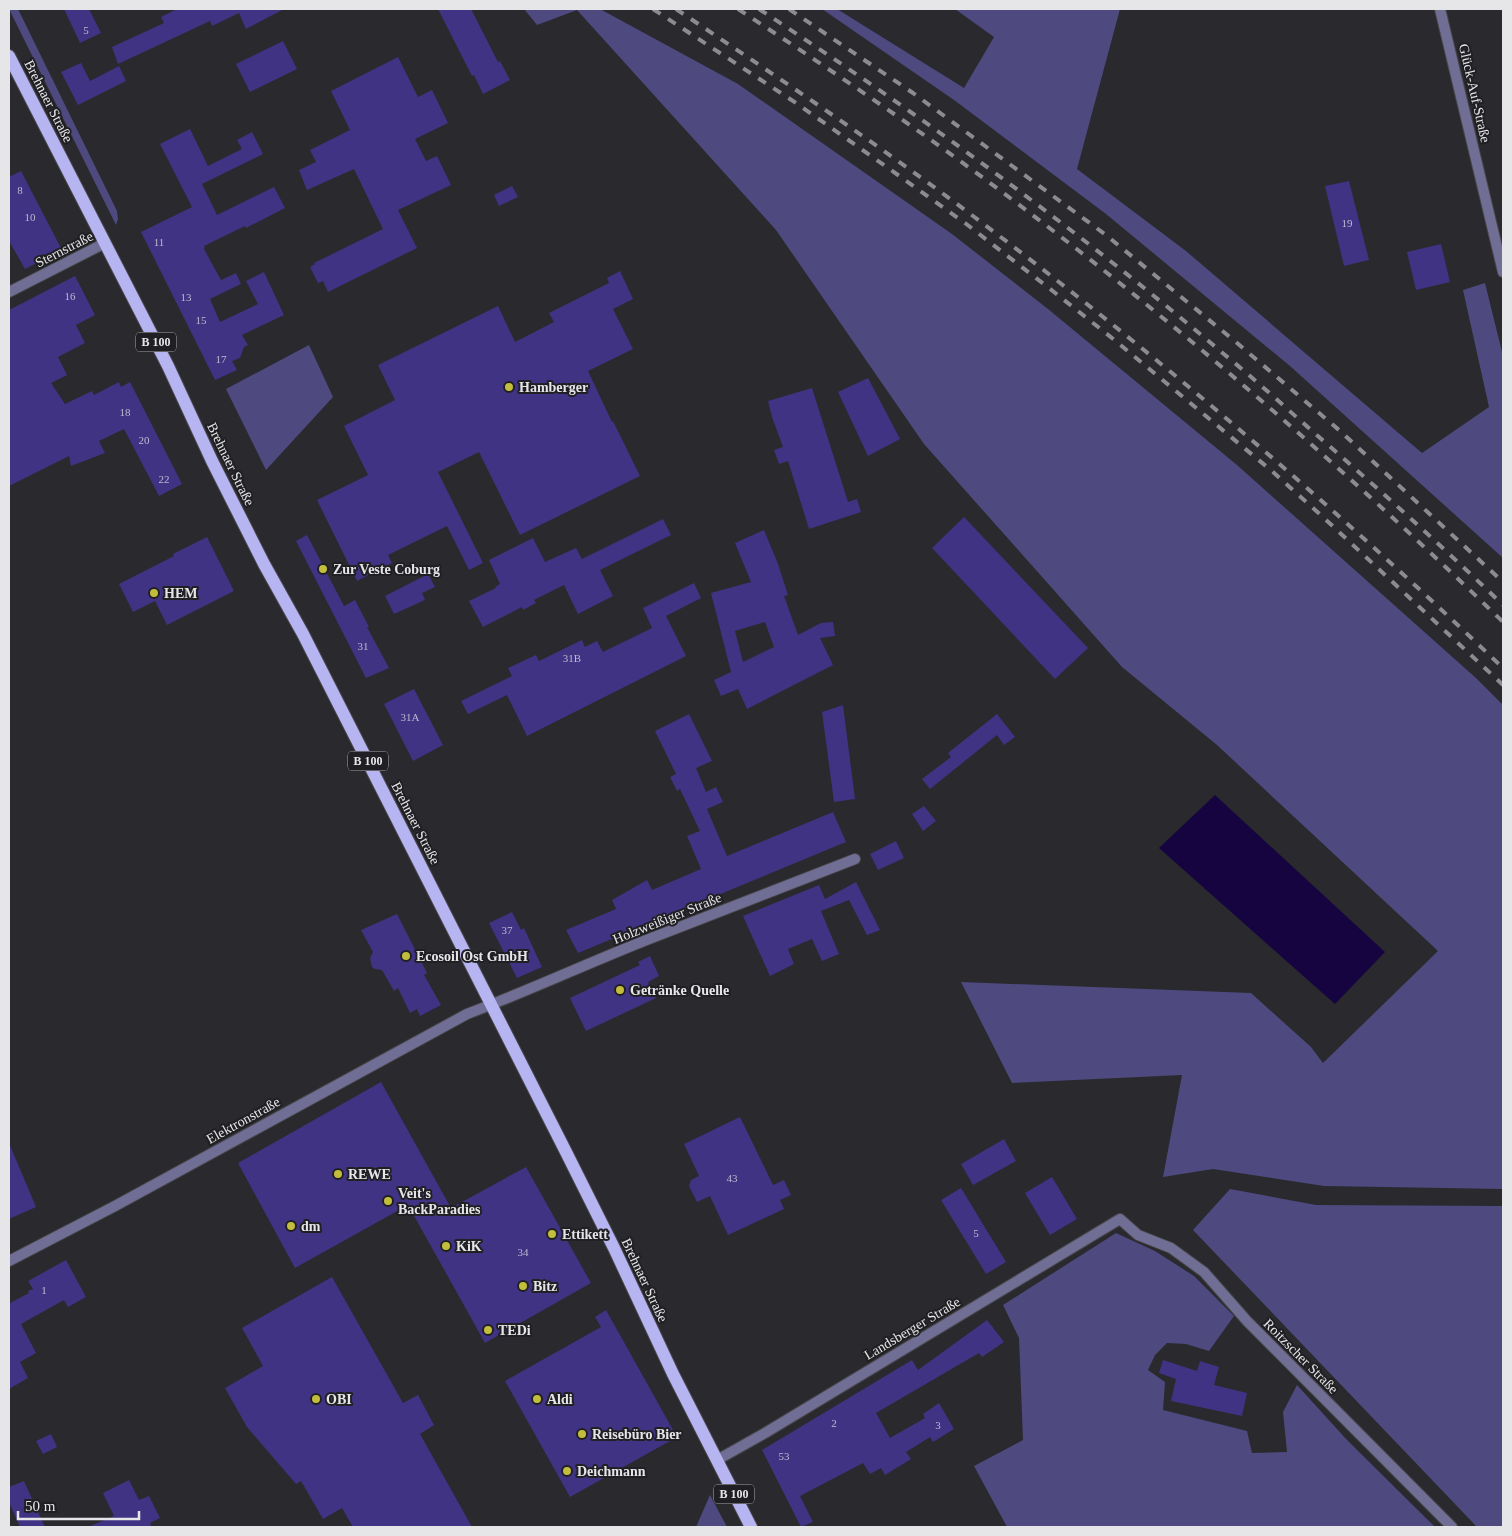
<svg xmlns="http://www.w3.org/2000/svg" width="1512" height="1536" viewBox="0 0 1512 1536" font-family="'Times New Roman',serif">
  <rect width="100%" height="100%" fill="#29292e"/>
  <g fill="#4e497f">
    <polygon points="9,9 18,9 117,211 118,219 116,225"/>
    <polygon points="524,9 600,9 738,84 952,234 1048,309 1237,465 1476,678 1503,705 1503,1189 1324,1186 1213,1169 1163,1177 1182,1075 1012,1083 961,982 1251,993 1311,1047 1323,1063 1438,951 1217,745 1122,667 924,444 776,230 577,10 537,25"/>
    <polygon points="822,9 837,9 964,88 994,37 955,9 1120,9 1077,169 1186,251 1422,453 1489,407 1463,290 1485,283 1503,356 1503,558 1290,366 1106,214 954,100"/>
    <polygon points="309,345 333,397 266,470 226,389"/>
    <polygon points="1230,1189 1316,1205 1503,1206 1503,1527 1477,1527 1193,1230"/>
    <polygon points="1116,1233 1155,1251 1194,1276 1234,1316 1209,1351 1186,1344 1167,1343 1155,1355 1148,1370 1165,1382 1163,1410 1247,1431 1252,1453 1287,1452 1283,1412 1297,1385 1347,1440 1435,1527 1007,1527 974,1466 1023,1440 1019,1338 1003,1305"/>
    <polygon points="710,1495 727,1527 696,1527"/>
  </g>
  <polygon fill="#160440" points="1215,795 1385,952 1335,1004 1159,848"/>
  <g fill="#413383" fill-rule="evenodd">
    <polygon points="64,9 89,9 101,33 80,43"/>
    <polygon points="177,9 284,9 246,29 239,13 212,26 210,21 118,64 112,47 164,23 161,17"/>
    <polygon points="438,9 471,9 498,62 500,61 510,80 483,94 474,75 472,76"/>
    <polygon points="283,41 297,69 250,92 236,64"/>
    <polygon points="398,57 418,97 432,90 448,123 415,139 426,161 437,156 451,185 398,210 417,248 328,292 323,281 318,283 310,267 315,264 314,263 383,229 354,169 307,190 299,170 316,162 310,150 350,130 331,91"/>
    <polygon points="81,63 90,81 119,66 126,81 78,105 61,72"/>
    <polygon points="190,129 208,166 242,149 237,140 252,132 263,154 202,184 217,215 274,187 285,208 246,228 245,226 204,246 205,248 204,249 221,280 236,273 241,284 210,299 220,322 258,304 246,281 264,272 284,315 242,335 248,345 244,347 240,358 232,361 237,370 215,380 141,232 192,207 160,144"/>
    <polygon points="21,171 62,250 25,269 9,241 9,177"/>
    <polygon points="1349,181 1369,260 1344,266 1325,186"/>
    <polygon points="512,186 518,197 499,206 494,195"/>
    <polygon points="1441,244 1450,282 1416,290 1407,252"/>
    <polygon points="620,271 633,299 613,309 633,349 588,371 612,422 613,421 640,476 520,535 479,452 438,472 483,563 469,570 447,526 388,555 392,563 357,581 317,500 368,475 344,426 395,400 378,365 498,306 515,342 554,322 549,313 609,283 607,278"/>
    <polygon points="75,276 95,315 76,325 85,343 58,357 67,375 51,383 65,404 92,391 94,395 119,382 121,387 130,382 182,484 159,496 124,429 99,441 105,453 71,466 69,456 9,486 9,310"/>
    <polygon points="868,378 900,439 868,456 838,392"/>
    <polygon points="812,388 848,502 857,499 861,512 809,529 788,461 779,464 774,450 783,447 772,417 768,401"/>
    <polygon points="964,517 1088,648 1055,679 932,548"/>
    <polygon points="663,519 671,535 600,570 613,596 578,614 564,585 534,600 536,603 523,610 522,607 483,627 469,601 496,588 495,587 500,584 489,560 533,538 545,562 576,548 582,559"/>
    <path d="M764 530 778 564 788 595 784 596 798 635 821 623 833 622 835 636 820 638 833 665 747 709 738 689 721 696 714 680 731 672 711 593 751 582 735 543ZM765 622 774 647 743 662 735 631Z"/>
    <polygon points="307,535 344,606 355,600 369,627 367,627 389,668 366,678 296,541"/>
    <polygon points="207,537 234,591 167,625 155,601 133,612 119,584 174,556 173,554"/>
    <polygon points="428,574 435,587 422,593 425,600 394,614 385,596"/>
    <polygon points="694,583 701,598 666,616 686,656 527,736 507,695 468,714 461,701 512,676 508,668 536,655 539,661 582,640 585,647 597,641 603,652 652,628 643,608"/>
    <polygon points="414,689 443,745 413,761 384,704"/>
    <polygon points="843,705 855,799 834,802 822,712"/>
    <polygon points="689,714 712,761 696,768 706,792 716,787 723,802 707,809 727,856 833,812 846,842 578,953 566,930 616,909 612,900 647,880 652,890 701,869 687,836 700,831 680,789 677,791 670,777 676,774 655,731"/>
    <polygon points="997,714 1015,737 1004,745 997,735 930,789 922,779 951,757 948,753"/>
    <polygon points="924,806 936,821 923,831 912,814"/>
    <polygon points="896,841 904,858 878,870 870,854"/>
    <polygon points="856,882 880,930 867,935 849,900 821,911 839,954 822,961 812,939 788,949 794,964 770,976 743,916 819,885 825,899"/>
    <polygon points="512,912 521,930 524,928 542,967 517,978 489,923"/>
    <polygon points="397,914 427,973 424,975 441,1005 420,1016 417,1009 410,1013 398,988 394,991 382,970 375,969 372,967 370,958 373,952 361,930"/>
    <polygon points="650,956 659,976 648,982 656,998 586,1031 570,998 640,965 638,962"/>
    <polygon points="381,1082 451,1208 526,1167 591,1283 485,1343 408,1205 295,1268 238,1163"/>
    <polygon points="740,1117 773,1185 784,1180 791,1195 780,1200 784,1209 728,1235 710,1196 697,1202 689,1186 691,1180 699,1176 684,1144"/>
    <polygon points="1004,1139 1016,1161 973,1185 961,1164"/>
    <polygon points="9,1143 36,1207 9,1219"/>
    <polygon points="1052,1177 1077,1219 1050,1235 1025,1193"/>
    <polygon points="961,1188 1006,1262 986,1274 941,1200"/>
    <polygon points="66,1260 86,1297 68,1307 64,1300 21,1324 36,1353 20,1362 28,1378 9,1389 9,1301 10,1303 29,1293 28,1291 33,1289 28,1281"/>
    <polygon points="332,1277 403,1403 418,1395 434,1425 420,1434 472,1527 353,1527 342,1508 323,1519 301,1481 296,1484 247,1427 225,1388 263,1366 242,1328"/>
    <polygon points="606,1310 677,1437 570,1497 505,1381 601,1327 595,1317"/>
    <polygon points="987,1320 1004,1342 982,1357 979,1353 876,1413 890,1438 925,1418 923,1414 939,1403 954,1429 933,1442 930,1437 906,1452 911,1459 885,1475 881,1468 870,1474 863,1463 800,1496 813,1522 801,1527 762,1450 912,1360 918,1370"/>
    <polygon points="1163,1360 1197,1371 1200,1361 1219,1367 1214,1385 1247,1393 1242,1416 1171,1401 1176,1379 1159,1373"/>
    <polygon points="51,1434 57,1447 43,1454 36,1441"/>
    <polygon points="129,1480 139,1500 149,1496 160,1518 150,1523 152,1527 88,1527 114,1516 103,1493"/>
    <polygon points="24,1481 45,1527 20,1527 9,1502 9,1487"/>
  </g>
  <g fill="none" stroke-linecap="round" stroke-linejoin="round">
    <g stroke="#47474c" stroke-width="12">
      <g id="minor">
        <polyline points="1440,9 1503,272"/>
        <polyline points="9,292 105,243"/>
        <path d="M9 1261 115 1206 467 1014C528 991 588 963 649 939 717 912 786 886 855 859"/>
        <polyline points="717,1460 765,1433 1120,1219 1138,1235 1171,1248 1204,1272 1247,1321 1452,1527"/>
      </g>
    </g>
    <g stroke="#47474c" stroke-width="14">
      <polyline id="primary" points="9,56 168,366 212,461 264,564 303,634 566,1152 614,1248 673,1374 751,1527"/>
    </g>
    <use href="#minor" stroke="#706e94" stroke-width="10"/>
    <use href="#primary" stroke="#b7b4f2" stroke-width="12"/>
    <g stroke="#8c8c90" stroke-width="4" stroke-dasharray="9 9" stroke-linecap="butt">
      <polyline points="653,9 796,103 898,175 965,223 1054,292 1117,342 1273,472 1324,518 1503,685"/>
      <path d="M676 9C776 76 876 143 973 216 1159 356 1335 507 1503 668"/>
      <path d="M738 9C822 64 905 120 986 180 1168 315 1340 464 1503 622"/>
      <path d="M759 9C921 115 1078 230 1225 355 1257 381 1288 410 1319 437 1382 492 1443 547 1503 605"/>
      <polyline points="789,9 913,93 1106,235 1237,343 1339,430 1503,582"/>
    </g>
  </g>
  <g fill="#c3bd3e" stroke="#202024" stroke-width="2">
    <circle cx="509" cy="387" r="5"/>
    <circle cx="323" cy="569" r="5"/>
    <circle cx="154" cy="593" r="5"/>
    <circle cx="406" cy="956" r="5"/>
    <circle cx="620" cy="990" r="5"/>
    <circle cx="338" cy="1174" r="5"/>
    <circle cx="388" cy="1201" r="5"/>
    <circle cx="291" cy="1226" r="5"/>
    <circle cx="552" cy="1234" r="5"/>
    <circle cx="446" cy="1246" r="5"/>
    <circle cx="523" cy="1286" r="5"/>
    <circle cx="488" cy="1330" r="5"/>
    <circle cx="316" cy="1399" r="5"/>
    <circle cx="537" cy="1399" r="5"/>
    <circle cx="582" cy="1434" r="5"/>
    <circle cx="567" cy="1471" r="5"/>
  </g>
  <g text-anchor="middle" stroke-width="4" stroke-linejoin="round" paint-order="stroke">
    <g font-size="11" fill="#bdb9d0">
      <text x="86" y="34">5</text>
      <text x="20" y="194">8</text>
      <text x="30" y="221">10</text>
      <text x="1347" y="227">19</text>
      <text x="159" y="246">11</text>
      <text x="70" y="300">16</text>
      <text x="186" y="301">13</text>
      <text x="201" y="324">15</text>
      <text x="221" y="363">17</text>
      <text x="125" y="416">18</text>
      <text x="144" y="444">20</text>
      <text x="164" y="483">22</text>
      <text x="363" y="650">31</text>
      <text x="572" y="662">31B</text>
      <text x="410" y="721">31A</text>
      <text x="507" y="934">37</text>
      <text x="732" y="1182">43</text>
      <text x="976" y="1237">5</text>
      <text x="523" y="1256">34</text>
      <text x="44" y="1294">1</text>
      <text x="834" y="1427">2</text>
      <text x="938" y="1429">3</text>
      <text x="784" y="1460">53</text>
    </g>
    <g fill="#202024" stroke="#ababae" stroke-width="1">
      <rect x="136" y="332.5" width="40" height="19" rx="4"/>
      <rect x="348" y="751.5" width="40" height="19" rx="4"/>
      <rect x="714" y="1484.5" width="40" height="19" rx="4"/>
    </g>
    <g font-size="12" font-weight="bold" fill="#e6e6e9">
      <text x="156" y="346">B 100</text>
      <text x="368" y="765">B 100</text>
      <text x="734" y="1498">B 100</text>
    </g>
    <g font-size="14" fill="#e6e6e9" stroke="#202024">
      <text transform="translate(1475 93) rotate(77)" y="5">Glück-Auf-Straße</text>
      <text transform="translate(49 101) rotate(63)" y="5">Brehnaer Straße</text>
      <text transform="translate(64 249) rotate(-27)" y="5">Sternstraße</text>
      <text transform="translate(231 464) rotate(64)" y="5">Brehnaer Straße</text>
      <text transform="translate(416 823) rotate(63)" y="5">Brehnaer Straße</text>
      <text transform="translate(667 918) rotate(-22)" y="5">Holzweißiger Straße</text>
      <text transform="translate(243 1120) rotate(-29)" y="5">Elektronstraße</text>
      <text transform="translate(645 1280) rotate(65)" y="5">Brehnaer Straße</text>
      <text transform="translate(912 1328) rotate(-31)" y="5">Landsberger Straße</text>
      <text transform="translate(1301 1356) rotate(45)" y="5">Roitzscher Straße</text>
    </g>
    <g font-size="14" font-weight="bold" fill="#e6e6e9" stroke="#202024" text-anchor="start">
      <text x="519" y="392">Hamberger</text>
      <text x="333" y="574">Zur Veste Coburg</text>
      <text x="164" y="598">HEM</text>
      <text x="416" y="961">Ecosoil Ost GmbH</text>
      <text x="630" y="995">Getränke Quelle</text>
      <text x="348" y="1179">REWE</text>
      <text x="398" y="1198">Veit's<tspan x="398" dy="16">BackParadies</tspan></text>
      <text x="301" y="1231">dm</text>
      <text x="562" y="1239">Ettikett</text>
      <text x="456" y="1251">KiK</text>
      <text x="533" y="1291">Bitz</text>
      <text x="498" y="1335">TEDi</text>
      <text x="326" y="1404">OBI</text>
      <text x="547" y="1404">Aldi</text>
      <text x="592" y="1439">Reisebüro Bier</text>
      <text x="577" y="1476">Deichmann</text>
    </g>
  </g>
  <rect width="1512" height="1536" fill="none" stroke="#e6e6e9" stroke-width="20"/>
  <path d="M18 1511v8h121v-8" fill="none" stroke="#e6e6e9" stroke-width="2.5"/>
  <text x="25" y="1511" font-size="15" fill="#e6e6e9" stroke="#202024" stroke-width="4" paint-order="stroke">50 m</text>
</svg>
